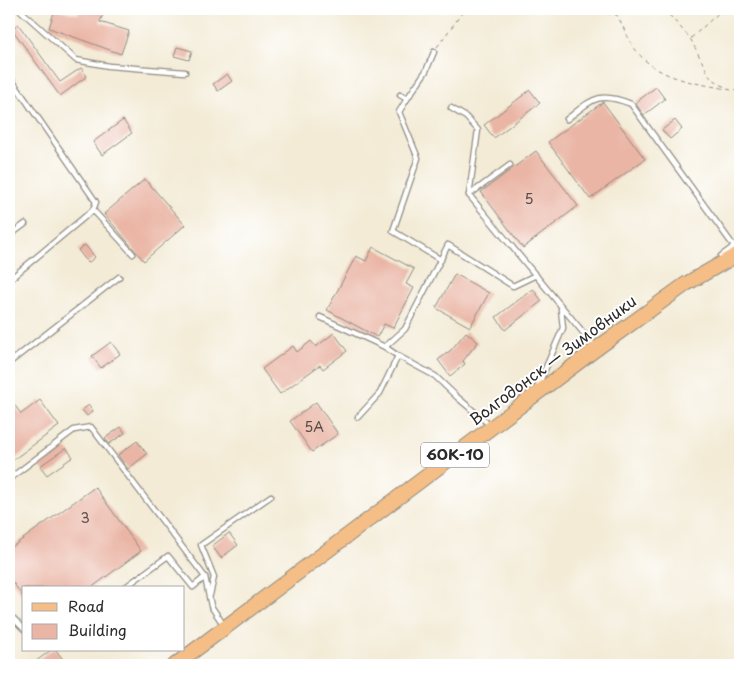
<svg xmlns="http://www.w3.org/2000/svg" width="749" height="674" viewBox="0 0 749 674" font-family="'Playpen Sans',sans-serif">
  <rect width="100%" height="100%" fill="#fff"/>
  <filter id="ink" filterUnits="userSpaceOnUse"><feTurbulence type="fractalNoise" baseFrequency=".02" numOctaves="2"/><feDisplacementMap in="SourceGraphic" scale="10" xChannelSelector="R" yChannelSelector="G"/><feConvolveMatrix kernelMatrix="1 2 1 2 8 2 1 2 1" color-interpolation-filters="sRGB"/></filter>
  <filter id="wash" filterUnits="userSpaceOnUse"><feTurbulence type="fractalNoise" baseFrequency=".0096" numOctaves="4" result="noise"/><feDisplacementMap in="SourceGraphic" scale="20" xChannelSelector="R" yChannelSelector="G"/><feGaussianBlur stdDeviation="1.12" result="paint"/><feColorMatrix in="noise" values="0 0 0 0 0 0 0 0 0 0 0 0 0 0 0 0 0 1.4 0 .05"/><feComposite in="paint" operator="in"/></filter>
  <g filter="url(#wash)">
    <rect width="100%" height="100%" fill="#f3ebd6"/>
    <g id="blocks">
      <g fill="#eab5a5">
        <polygon points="55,9 78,14 80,9 105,9 100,22 129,31 121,54 49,28"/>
        <polygon points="18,24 60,82 81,68 87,76 60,96 12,29"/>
        <polygon points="177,47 192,51 189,60 174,56"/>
        <polygon points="227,74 232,81 218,91 213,84"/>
        <polygon points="656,87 665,99 644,115 635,103"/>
        <polygon points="530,90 540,103 494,138 484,125"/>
        <polygon points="603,102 645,159 590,199 548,142"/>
        <polygon points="123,120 132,133 102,155 93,142"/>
        <polygon points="675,120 682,129 670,139 662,130"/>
        <polygon points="536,151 578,206 523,248 481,192"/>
        <polygon points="145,179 185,225 144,261 104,214"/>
        <polygon points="85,245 95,257 88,263 78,250"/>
        <polygon points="373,247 414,269 406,284 414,288 393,328 384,324 377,337 327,310 356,256 366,261"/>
        <polygon points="455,274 489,293 470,327 436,308"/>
        <polygon points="533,289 542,301 505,330 496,317"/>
        <polygon points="466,332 478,342 463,361 465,364 450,376 438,360 451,350"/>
        <polygon points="334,333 347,351 323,369 320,365 280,394 262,369 293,346 297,352 311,341 316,347"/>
        <polygon points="111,342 120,354 101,368 92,356"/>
        <polygon points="9,397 21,414 40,400 59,426 9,463"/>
        <polygon points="316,402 338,434 312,452 290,421"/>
        <polygon points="89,405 93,411 87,416 82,410"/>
        <polygon points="121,427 125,433 109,444 105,438"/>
        <polygon points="137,441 147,454 128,469 118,455"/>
        <polygon points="66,448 73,457 47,475 40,466"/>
        <polygon points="95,487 141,551 91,588 24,588 24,598 9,577 9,549"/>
        <polygon points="229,533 238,545 221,558 212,546"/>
        <polygon points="51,650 56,650 67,665 31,665"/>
      </g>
    </g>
  </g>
  <g filter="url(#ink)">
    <use href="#blocks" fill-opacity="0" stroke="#8f8b80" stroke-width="1"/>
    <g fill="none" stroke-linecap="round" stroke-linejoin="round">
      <g stroke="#8f8b80" stroke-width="7">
        <g id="service">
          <polyline points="19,9 76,60 109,66 185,72"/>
          <polyline points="9,76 96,202 93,210 133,254"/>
          <polyline points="400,95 407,99 426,71 434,52"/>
          <polyline points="407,99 399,112 418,158 393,231 441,260"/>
          <polyline points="451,108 466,117 478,130 469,195"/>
          <path d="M567 119C593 99 598 91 631 104L738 252"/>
          <polyline points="510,165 469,195 596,348"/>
          <polyline points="9,236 25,224"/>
          <polyline points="721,256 740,242"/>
          <polyline points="9,280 93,210"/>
          <polyline points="320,317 385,347 398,356 380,393 358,417"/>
          <polyline points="385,347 405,329 448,245 513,286 536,275"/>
          <polyline points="398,356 435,376 457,397 490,425"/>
          <polyline points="9,363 119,277"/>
          <polyline points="537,388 563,328 561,309"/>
          <polyline points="9,479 74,430 91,427 205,577 211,606 225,627"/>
          <polyline points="124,588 168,556 193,587 205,577"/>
          <polyline points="210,595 214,577 201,545 271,496"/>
          <polyline points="14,619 24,629"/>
        </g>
      </g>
      <g stroke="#8f8b80" stroke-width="16">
        <polyline id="primary" points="175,665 596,349 686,284 740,253"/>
      </g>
      <g stroke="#8f8b80" stroke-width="1" stroke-dasharray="4 4" stroke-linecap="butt">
        <path d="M575 9 617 15C623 26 628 39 635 49 659 83 704 83 740 92"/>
        <polyline points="664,9 690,38 710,77 726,88"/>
        <polyline points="691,38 723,9"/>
        <polyline points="437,47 465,9"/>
      </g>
      <use href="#service" stroke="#fff" stroke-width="4.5"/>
      <use href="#primary" stroke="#f5be86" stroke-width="14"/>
    </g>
  </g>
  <g text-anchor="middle" stroke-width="4" stroke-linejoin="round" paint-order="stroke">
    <g font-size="14" fill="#5b4e4a">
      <text x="529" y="204">5</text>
      <text x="314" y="432">5А</text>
      <text x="85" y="523">3</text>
    </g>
    <rect fill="#fff" stroke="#6b6b6b" stroke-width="1" x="421" y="442.5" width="68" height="25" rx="4"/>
    <g font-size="15" font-weight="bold" fill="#2b2b2b">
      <text x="455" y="460">60К-10</text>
    </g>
    <g font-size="16" fill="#2b2b2b" stroke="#fff">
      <text transform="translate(553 360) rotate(-37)" y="6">Волгодонск — Зимовники</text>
    </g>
  </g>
  <rect width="749" height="674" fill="none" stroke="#fff" stroke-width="30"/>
  <rect x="22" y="586" width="162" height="65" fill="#ffffff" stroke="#aaaaaa"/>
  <rect x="32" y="603" width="25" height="8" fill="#f5be86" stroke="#aaaaaa"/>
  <text x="68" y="612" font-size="15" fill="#2b2b2b">Road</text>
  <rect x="32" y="624" width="25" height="15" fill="#eab5a5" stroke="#aaaaaa"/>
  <text x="68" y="636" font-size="15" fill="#2b2b2b">Building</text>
</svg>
